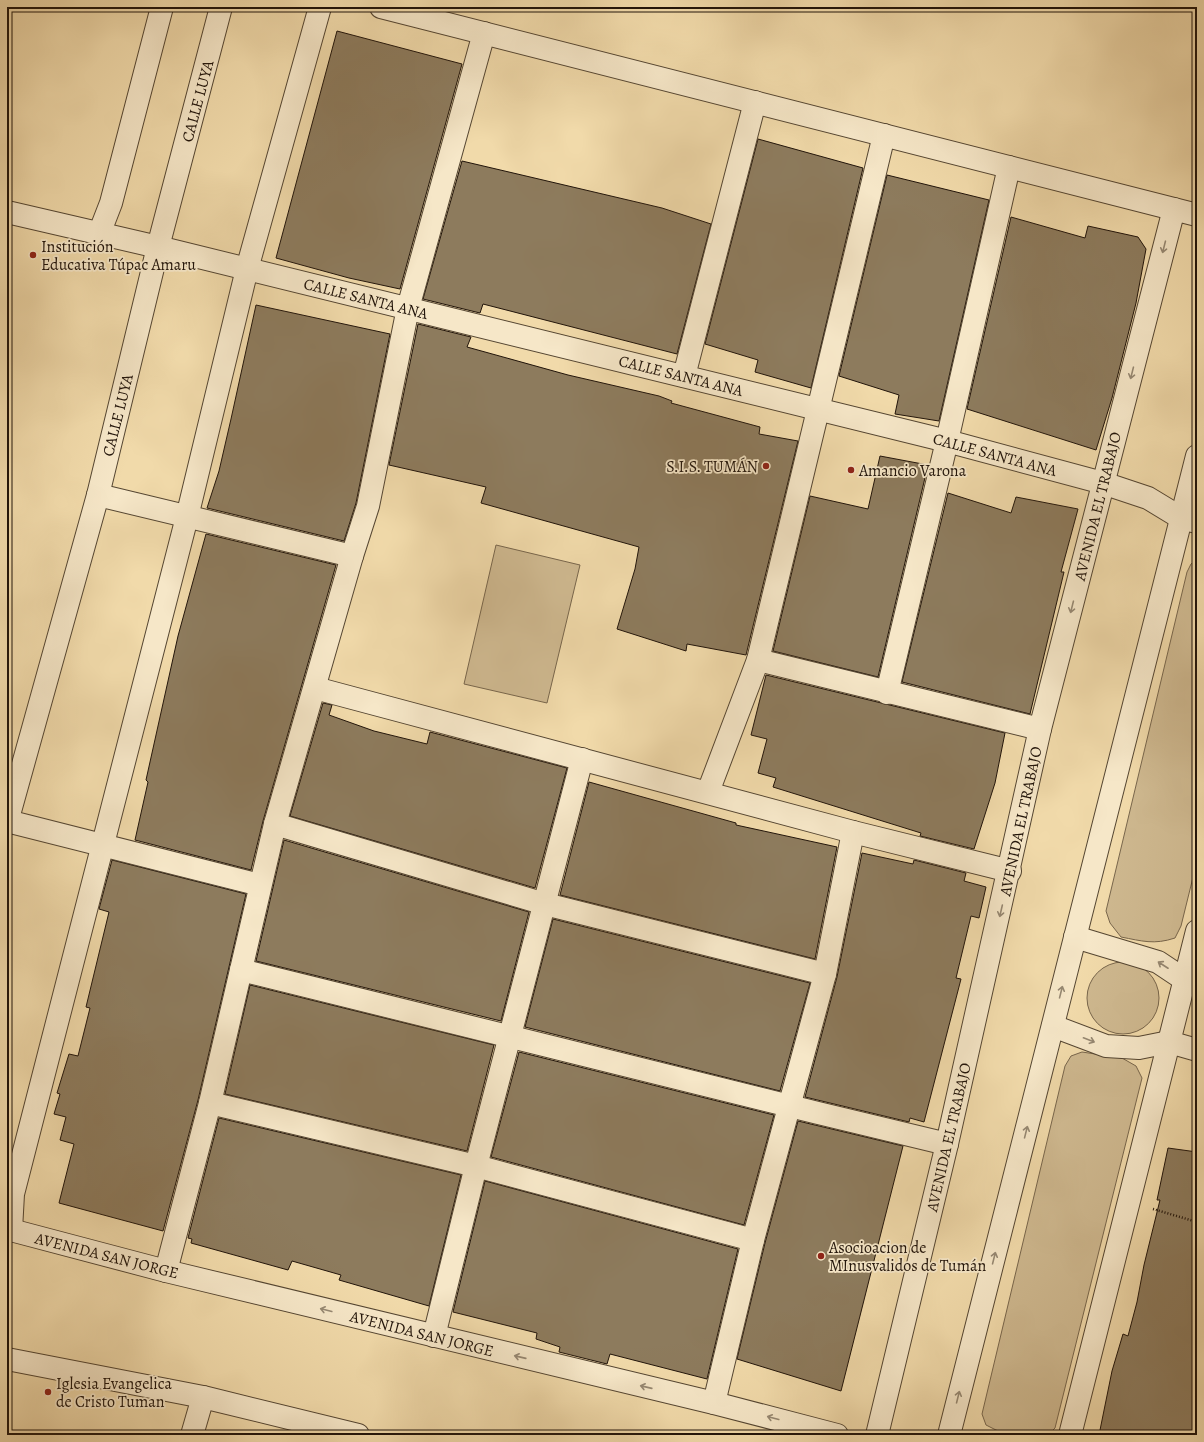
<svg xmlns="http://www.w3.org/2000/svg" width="1204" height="1442" viewBox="0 0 1204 1442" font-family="Alegreya,serif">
  <rect width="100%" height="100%" fill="#f1daaa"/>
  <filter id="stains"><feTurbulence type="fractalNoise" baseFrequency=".005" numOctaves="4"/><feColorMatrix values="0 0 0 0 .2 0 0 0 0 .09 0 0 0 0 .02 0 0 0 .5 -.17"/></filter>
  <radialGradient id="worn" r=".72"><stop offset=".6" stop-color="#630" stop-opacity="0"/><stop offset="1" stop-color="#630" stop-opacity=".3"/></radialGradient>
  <g fill="#ceb88f" stroke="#78664c">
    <polygon points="496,545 580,565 547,703 464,684"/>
    <path d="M1197 559V861L1181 926 1175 938C1154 945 1142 941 1121 937L1110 923 1106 911 1187 572 1191 564Z"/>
    <circle cx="1123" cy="998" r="36"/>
    <polygon points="1082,1052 1122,1058 1136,1066 1142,1078 1055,1428 1048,1435 1006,1435 986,1425 982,1414 1065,1066 1071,1056"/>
  </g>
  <g fill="#8d7b5d" stroke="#21140a">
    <polygon points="337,31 462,64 400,289 349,278 276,258"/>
    <polygon points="758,139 863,168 811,388 755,372 758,360 705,344"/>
    <polygon points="462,161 662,208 711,224 677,354 483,304 480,313 423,299"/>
    <polygon points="887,175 989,200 939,421 895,414 899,395 839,376"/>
    <polygon points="1011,217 1085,238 1088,226 1138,237 1146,249 1136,303 1112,398 1096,450 967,409"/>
    <polygon points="256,305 390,334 356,503 344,541 207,508 219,471 231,419"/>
    <polygon points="418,324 471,337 467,347 568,375 659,396 672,401 671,403 760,427 759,434 798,441 746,655 687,644 686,651 617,629 635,569 639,547 481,503 486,487 389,465"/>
    <polygon points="880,456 928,465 878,677 773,651 810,496 868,509"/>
    <polygon points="948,493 1011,513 1016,497 1078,509 1061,572 1064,572 1030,714 902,682"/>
    <polygon points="206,534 336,565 263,821 251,870 135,840 148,782 146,780 178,636"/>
    <polygon points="766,675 1005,733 995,783 974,849 920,836 921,833 773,787 776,778 758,773 767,739 751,735"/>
    <polygon points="323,703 332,705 329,715 374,731 427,744 430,732 567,768 535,888 290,816"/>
    <polygon points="589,782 736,823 736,825 837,847 815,959 560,895"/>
    <polygon points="284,840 529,912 501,1021 256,961"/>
    <polygon points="862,853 913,864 914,860 966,873 964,881 986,887 979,918 971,916 956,978 961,979 924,1122 910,1118 909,1122 805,1097 837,977"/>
    <polygon points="112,860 246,894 198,1100 163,1231 59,1203 74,1144 60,1140 66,1117 54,1114 60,1094 57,1093 69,1054 78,1056 90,1008 86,1007 109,912 99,909"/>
    <polygon points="553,919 810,983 780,1091 525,1027"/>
    <polygon points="250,985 494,1045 467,1151 225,1094"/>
    <polygon points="519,1052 774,1115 744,1225 491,1157"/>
    <polygon points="219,1118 461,1175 429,1306 339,1280 341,1275 292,1261 288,1270 191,1243 192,1239 188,1238"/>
    <polygon points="798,1121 903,1146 841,1391 737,1359 765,1243"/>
    <polygon points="1168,1148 1197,1152 1197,1435 1099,1435 1112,1371 1123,1334 1128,1336 1137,1302 1144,1265 1160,1200 1157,1200"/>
    <polygon points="485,1181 738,1249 707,1379 610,1354 607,1364 559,1352 560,1347 536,1339 537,1333 453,1312"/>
  </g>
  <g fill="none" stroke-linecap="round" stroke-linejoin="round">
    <g stroke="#554632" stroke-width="24">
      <g id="minor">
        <polyline points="381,7 1197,215"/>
        <polyline points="7,212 158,247 947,441 1103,483 1148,498 1181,518 1197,522"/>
        <polyline points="99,234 111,203 162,7"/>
        <polyline points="684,376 755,102"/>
        <polyline points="98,495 352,556"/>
        <polyline points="758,660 1040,729"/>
        <polyline points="315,688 853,832 1010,871"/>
        <polyline points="887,693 947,441 1009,167"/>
        <polyline points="708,792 758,660 884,135"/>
        <polyline points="7,821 260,885"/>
        <polyline points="7,822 98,495 158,247 221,7"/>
        <polyline points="275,824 545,904 825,974"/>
        <polyline points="1075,937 1158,962 1185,980 1197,983"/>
        <path d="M241 970C476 1027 711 1088 947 1144"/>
        <polyline points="1053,1026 1106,1046 1139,1048 1169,1042 1197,1050"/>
        <polyline points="210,1103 476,1166 753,1240"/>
        <polyline points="7,1229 166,1271 714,1403 837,1435"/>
        <polyline points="11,1230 13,1194 187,517 247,269 320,7"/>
        <polyline points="166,1271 210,1103 275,824 352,556 368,506 408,308 484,33"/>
        <polyline points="434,1336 476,1166 582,759"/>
        <polyline points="7,1359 203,1397 358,1435"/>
        <polyline points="714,1403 753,1240 825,974 853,832"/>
        <polyline points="192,1435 203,1397"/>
        <polyline points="877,1435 947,1144 1040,729 1174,209"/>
        <polyline points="949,1435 1197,456"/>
        <polyline points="1070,1435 1197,931"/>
      </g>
    </g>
    <polyline stroke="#21140a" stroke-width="2.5" stroke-dasharray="1 2" stroke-linecap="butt" points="1153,1209 1197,1222"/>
    <use href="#minor" stroke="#f6e7c8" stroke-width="22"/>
  </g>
  <defs><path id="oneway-shaft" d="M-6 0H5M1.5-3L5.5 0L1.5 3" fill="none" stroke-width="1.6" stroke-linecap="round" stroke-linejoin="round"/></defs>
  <g stroke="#968872">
    <use href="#oneway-shaft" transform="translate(1164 247) rotate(104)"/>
    <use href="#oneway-shaft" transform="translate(1132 373) rotate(104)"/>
    <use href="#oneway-shaft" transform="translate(1072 607) rotate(104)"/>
    <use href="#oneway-shaft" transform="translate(1001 911) rotate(103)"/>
    <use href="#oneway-shaft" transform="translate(1163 965) rotate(-147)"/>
    <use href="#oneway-shaft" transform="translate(1061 992) rotate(-76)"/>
    <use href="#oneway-shaft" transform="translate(1089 1040) rotate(21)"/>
    <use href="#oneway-shaft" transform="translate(1026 1132) rotate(-76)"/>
    <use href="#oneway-shaft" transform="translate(994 1258) rotate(-76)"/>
    <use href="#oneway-shaft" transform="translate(326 1310) rotate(-166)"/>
    <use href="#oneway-shaft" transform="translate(520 1357) rotate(-167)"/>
    <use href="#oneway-shaft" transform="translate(646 1387) rotate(-167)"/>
    <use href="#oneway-shaft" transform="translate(958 1397) rotate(-76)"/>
    <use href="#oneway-shaft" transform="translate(773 1418) rotate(-165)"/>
  </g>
  <g fill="#8f2418" stroke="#f6e7c8" stroke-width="1.5">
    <circle cx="33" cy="255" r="4"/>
    <circle cx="766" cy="466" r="4"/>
    <circle cx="851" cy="470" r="4"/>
    <circle cx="821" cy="1256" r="4"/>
    <circle cx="48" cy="1392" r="4"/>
  </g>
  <g text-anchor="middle" stroke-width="3.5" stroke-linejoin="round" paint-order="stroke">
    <g font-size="16" fill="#21140a" stroke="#f6e7c8">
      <text transform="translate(197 101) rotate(-75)" y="6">CALLE LUYA</text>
      <text transform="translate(366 298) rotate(14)" y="6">CALLE SANTA ANA</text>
      <text transform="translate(681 375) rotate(14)" y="6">CALLE SANTA ANA</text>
      <text transform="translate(117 415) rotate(-76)" y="6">CALLE LUYA</text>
      <text transform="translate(995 454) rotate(15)" y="6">CALLE SANTA ANA</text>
      <text transform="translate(1097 506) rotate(-76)" y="6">AVENIDA EL TRABAJO</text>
      <text transform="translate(1020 821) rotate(-78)" y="6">AVENIDA EL TRABAJO</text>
      <text transform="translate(948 1137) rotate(-77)" y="6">AVENIDA EL TRABAJO</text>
      <text transform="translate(107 1255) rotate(14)" y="6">AVENIDA SAN JORGE</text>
      <text transform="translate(422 1333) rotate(14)" y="6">AVENIDA SAN JORGE</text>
    </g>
    <g font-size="16" fill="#21140a" stroke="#f6e7c8" text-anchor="start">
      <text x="41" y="252">Institución<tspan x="41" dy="18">Educativa Túpac Amaru</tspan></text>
      <text x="758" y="472" text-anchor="end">S.I.S. TUMÁN</text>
      <text x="859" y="476">Amancio Varona</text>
      <text x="829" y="1253">Asocioacion de<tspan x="829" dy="18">MInusvalidos de Tumán</tspan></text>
      <text x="56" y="1389">Iglesia Evangelica<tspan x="56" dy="18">de Cristo Tuman</tspan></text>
    </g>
  </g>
  <rect width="1204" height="1442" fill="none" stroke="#f1daaa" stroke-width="24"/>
  <rect x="8" y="8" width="1188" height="1426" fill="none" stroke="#21140a" stroke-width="2"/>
  <rect x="12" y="12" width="1180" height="1418" fill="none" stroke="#21140a"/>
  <rect width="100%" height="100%" filter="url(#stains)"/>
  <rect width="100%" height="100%" fill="url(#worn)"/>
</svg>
